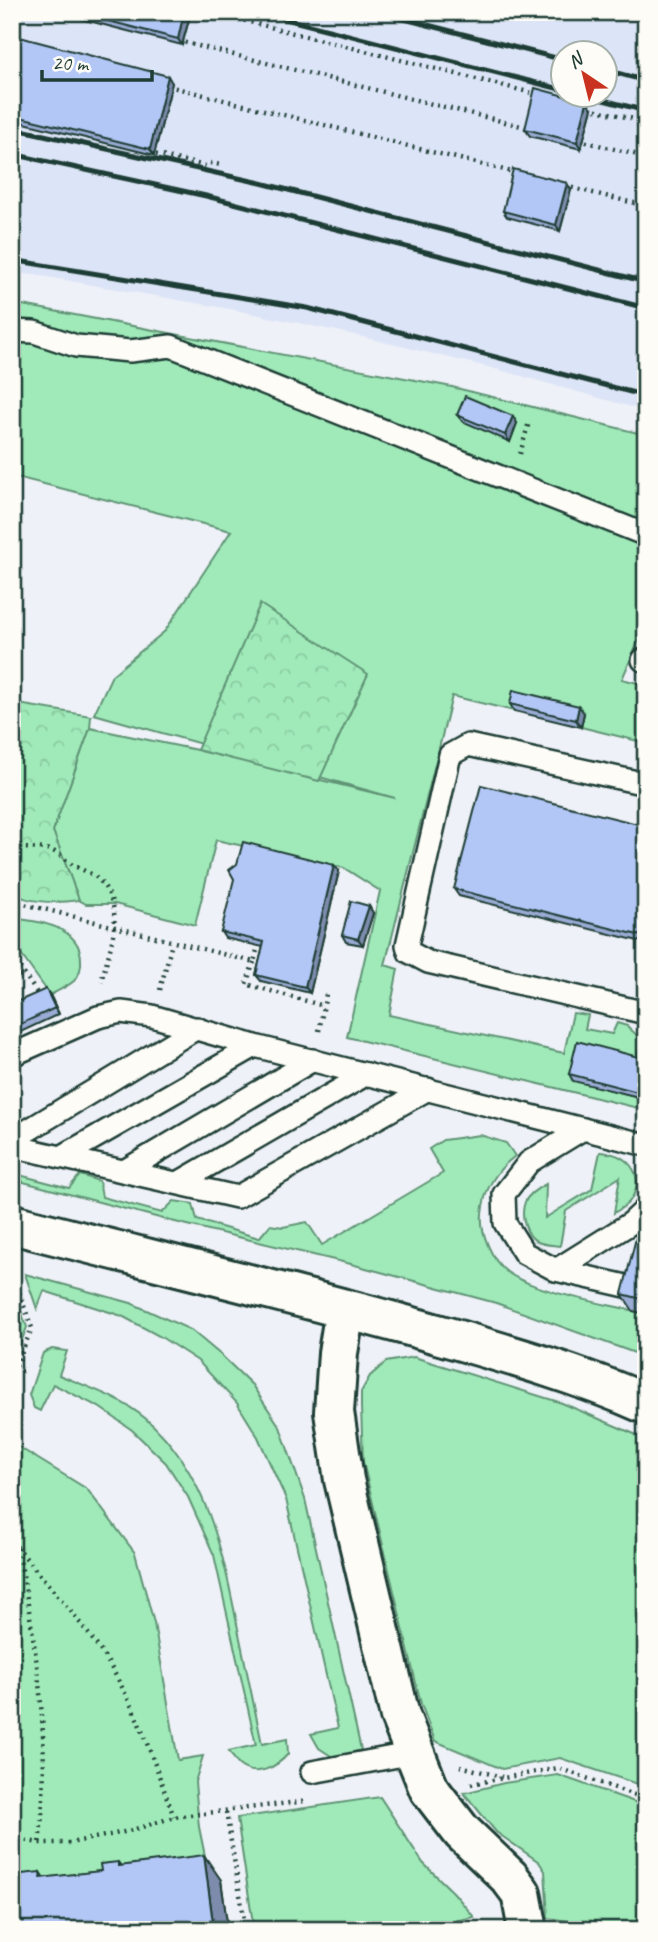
<svg xmlns="http://www.w3.org/2000/svg" width="658" height="1942" viewBox="0 0 658 1942" font-family="Caveat,sans-serif">
  <defs>
    <pattern id="forest-crowns" width="20" height="18" patternUnits="userSpaceOnUse" patternTransform="scale(1.75)"><rect width="20" height="18" fill="#a0eab9"/><path d="M2 6a3 3 0 1 1 6 0M12 15a3 3 0 1 1 6 0" fill="none" stroke="#89caa0"/></pattern>
  </defs>
  <rect width="100%" height="100%" fill="#eef1f7"/>
  <filter id="ink" filterUnits="userSpaceOnUse"><feTurbulence type="fractalNoise" baseFrequency=".0143" numOctaves="2"/><feDisplacementMap in="SourceGraphic" scale="14" xChannelSelector="R" yChannelSelector="G"/><feConvolveMatrix kernelMatrix="1 2 1 2 8 2 1 2 1" color-interpolation-filters="sRGB"/></filter>
  <g filter="url(#ink)">
    <path fill="#dce4f7" fill-rule="evenodd" d="M12 12H646V411L496 369 342 332 230 309 36 275 12 273ZM564 52H606V94H564Z"/>
    <g fill="#a0eab9" stroke="#609476" stroke-width="2">
      <polygon points="12,303 452,387 646,435 646,634 642,633 622,679 646,685 646,743 581,727 584,713 514,711 452,696 385,965 398,969 389,1015 564,1053 573,1013 588,1015 585,1029 612,1034 617,1023 627,1026 642,1040 636,1059 573,1080 646,1099 646,1110 347,1037 380,891 344,868 216,840 195,925 115,904 86,904 79,900 53,831 90,728 197,750 395,798 94,714 112,675 165,631 231,531 12,476"/>
      <path d="M12 918C38 921 81 926 81 960 82 967 79 976 74 981 68 986 58 991 50 995L12 942Z"/>
      <path d="M480 1135 506 1143 515 1156C495 1171 484 1189 482 1214 480 1232 492 1261 507 1272 536 1293 609 1304 646 1314V1357L496 1303 351 1264 171 1221 12 1179V1173L69 1188 80 1175 99 1181 102 1197 162 1213 174 1201 193 1204 197 1220 259 1238 270 1225 283 1227 307 1222 322 1245 443 1173 429 1149 443 1140Z"/>
      <path d="M600 1152C626 1153 646 1173 632 1198 628 1205 620 1209 614 1213L620 1177 566 1211 560 1246C554 1245 544 1245 538 1242 525 1236 520 1215 525 1202 529 1193 538 1188 546 1184L545 1218 592 1189Z"/>
      <polygon points="25,1274 131,1303 191,1330 222,1356 252,1385 280,1427 305,1499 361,1750 334,1758 319,1748 311,1734 338,1728 286,1499 258,1437 237,1403 198,1361 161,1337 122,1316 44,1291 37,1309"/>
      <polygon points="12,1288 27,1327 12,1365"/>
      <path d="M52 1349 67 1351 59 1375C88 1387 121 1398 145 1418 207 1471 223 1553 238 1629 246 1667 254 1706 262 1744L287 1739 288 1754C277 1767 256 1778 240 1766 236 1763 232 1755 229 1751L256 1745 214 1555 188 1497 166 1463 132 1430 99 1407 53 1384 40 1411 34 1408 29 1395 43 1353Z"/>
      <polygon points="414,1357 562,1403 646,1439 646,1787 560,1758 502,1769 435,1741 421,1704 363,1462 361,1407 361,1392 370,1376 386,1362"/>
      <polygon points="12,1443 87,1489 135,1553 154,1623 178,1760 203,1756 195,1782 199,1827 206,1861 221,1880 12,1911"/>
      <polygon points="558,1775 646,1806 646,1930 627,1930 548,1918 545,1871 539,1862 496,1832 464,1793 504,1783"/>
      <polygon points="380,1797 423,1863 454,1893 474,1917 411,1930 254,1930 237,1818"/>
    </g>
    <g fill="url(#forest-crowns)" stroke="#609476" stroke-width="2">
      <polygon points="260,604 368,674 319,781 197,750"/>
      <path d="M12 703 91 716 90 728 53 831 79 900C60 903 28 904 12 892Z"/>
    </g>
    <g fill="none" stroke-linecap="round" stroke-linejoin="round">
      <g stroke="#1f3d34" stroke-width="26">
        <g id="lane">
          <polyline points="12,331 34,332 76,346 130,351 171,346 646,535"/>
          <polyline points="643,660 646,661"/>
          <polyline points="646,784 468,745 450,755 407,945 409,952 428,962 646,1013"/>
          <polyline points="12,1055 98,1017 121,1012 152,1016 255,1046 646,1145"/>
          <polyline points="583,1129 529,1162 504,1194 505,1223 524,1253 556,1270 639,1289"/>
          <polyline points="12,1140 197,1028"/>
          <polyline points="12,1146 237,1197 428,1089"/>
          <polyline points="61,1157 255,1046"/>
          <polyline points="124,1171 313,1060"/>
          <polyline points="178,1183 367,1074"/>
          <polyline points="556,1270 631,1223 646,1209"/>
          <polyline points="312,1772 414,1753"/>
        </g>
      </g>
      <g stroke="#1f3d34" stroke-width="44">
        <g id="street">
          <path d="M12 1224C144 1258 277 1290 409 1326 489 1349 569 1370 646 1404"/>
          <polyline points="345,1309 338,1353 334,1412 344,1480 400,1716 429,1789 462,1832 509,1877 521,1893 528,1930"/>
        </g>
      </g>
      <g stroke="#1f3d34" stroke-width="4.5" stroke-dasharray="2 5" stroke-linecap="butt">
        <polyline points="210,12 540,95"/>
        <polyline points="178,41 529,128"/>
        <polyline points="168,86 516,173"/>
        <polyline points="589,108 646,122"/>
        <polyline points="579,140 646,157"/>
        <polyline points="149,153 210,167"/>
        <polyline points="210,163 221,165"/>
        <polyline points="565,186 646,206"/>
        <polyline points="520,454 529,422"/>
        <path d="M12 846C26 850 39 847 50 850 58 852 66 861 73 865 80 869 91 873 97 878 128 908 110 947 101 982"/>
        <polyline points="12,901 254,962 258,946"/>
        <polyline points="12,956 39,996"/>
        <polyline points="254,962 246,984 324,1006"/>
        <polyline points="12,975 26,976"/>
        <polyline points="160,990 172,943"/>
        <polyline points="319,1031 326,994"/>
        <polyline points="12,1273 32,1328 12,1376"/>
        <path d="M12 1541C43 1580 79 1617 106 1659 137 1708 154 1763 174 1817"/>
        <path d="M18 1548C36 1645 52 1744 39 1843"/>
        <polyline points="460,1766 502,1777"/>
        <polyline points="471,1784 558,1768 646,1799"/>
        <polyline points="226,1812 246,1930"/>
        <polyline points="12,1838 39,1843 70,1843 129,1831 174,1817 306,1801"/>
      </g>
      <use href="#lane" stroke="#fdfcf7" stroke-width="21"/>
      <use href="#street" stroke="#fdfcf7" stroke-width="38"/>
      <g stroke="#1f3d34" stroke-width="5">
        <polyline points="258,12 564,90"/>
        <polyline points="377,12 564,60"/>
        <polyline points="606,70 646,81"/>
        <polyline points="580,94 646,111"/>
        <polyline points="12,128 261,183 646,282"/>
        <polyline points="12,154 206,196 646,308"/>
        <polyline points="12,260 307,308 646,396"/>
      </g>
    </g>
    <g fill="#9aabd4" stroke="#1f3d34" stroke-width="2">
      <polygon points="54,12 191,12 182,45"/>
      <polygon points="12,35 172,83 154,155 12,120"/>
      <polygon points="592,108 581,149 530,136 525,129"/>
      <polygon points="571,190 560,231 507,217 503,211"/>
      <polygon points="457,415 517,423 510,442 462,421"/>
      <polygon points="510,704 584,713 581,727 514,711"/>
      <polygon points="646,826 646,943 459,896 454,889"/>
      <polygon points="339,871 310,993 261,981 256,975 263,947 225,938 221,932"/>
      <polygon points="369,906 373,913 363,945 346,942 342,935"/>
      <polygon points="50,995 59,1014 12,1036 12,1004"/>
      <polygon points="646,1059 643,1098 573,1081 569,1074"/>
      <polygon points="646,1236 646,1314 633,1311 622,1294"/>
      <polygon points="118,1862 121,1866 221,1880 228,1930 12,1930 40,1872 44,1878 101,1871"/>
    </g>
    <g fill="#7d8bac" stroke="#1f3d34" stroke-width="2">
      <polygon points="184,12 191,12 182,45 178,39"/>
      <polygon points="168,76 172,83 154,155 150,149"/>
      <polygon points="587,102 592,108 581,149 577,142"/>
      <polygon points="567,183 571,190 560,231 556,225"/>
      <polygon points="513,416 517,423 510,442 505,435"/>
      <polygon points="579,706 584,713 581,727 576,720"/>
      <polygon points="334,865 339,871 310,993 305,987"/>
      <polygon points="369,906 373,913 363,945 358,939"/>
      <polygon points="46,989 50,995 59,1014 55,1008"/>
      <polygon points="646,1063 646,1087 643,1098 638,1092"/>
      <polygon points="204,1855 221,1880 228,1930 218,1930 213,1923"/>
    </g>
    <g fill="#b3c7f6" stroke="#1f3d34" stroke-width="2">
      <polygon points="74,12 184,12 178,39"/>
      <polygon points="12,35 168,76 150,149 12,115"/>
      <polygon points="535,88 587,102 577,142 525,129"/>
      <polygon points="513,169 567,183 556,225 503,211"/>
      <polygon points="465,396 513,416 505,435 457,415"/>
      <polygon points="513,690 579,706 576,720 510,704"/>
      <polygon points="481,785 646,826 646,937 454,889"/>
      <polygon points="243,842 334,865 305,987 256,975 264,942 221,932 234,879 229,870 237,864"/>
      <polygon points="351,901 369,906 358,939 342,935"/>
      <polygon points="46,989 55,1008 12,1028 12,1004"/>
      <polygon points="577,1041 646,1059 638,1092 569,1074"/>
      <polygon points="637,1234 646,1236 646,1300 622,1294"/>
      <polygon points="204,1855 213,1923 166,1930 12,1930 12,1875 40,1872 41,1878 101,1871 100,1864 118,1862 118,1866"/>
    </g>
  </g>
  <rect width="658" height="1942" fill="none" stroke="#fdfcf7" stroke-width="42"/>
  <rect x="21" y="21" width="616" height="1900" fill="none" stroke="#1f3d34" stroke-width="2.5" filter="url(#ink)"/>
  <g transform="translate(584 74) rotate(325)"><circle r="33" fill="#fdfcf7" stroke="#a4b0a9" stroke-width="2"/>
  <path d="M0-5L12 26L0 18L-12 26Z" fill="#c8321e"/>
  <text y="-10" font-size="19" font-weight="bold" text-anchor="middle" fill="#1f3d34">N</text>
  </g>
  <path d="M42 70v10h110v-10" fill="none" stroke="#1f3d34" stroke-width="3.5"/>
  <text x="52" y="70" font-size="21" fill="#1f3d34" stroke="#fdfcf7" stroke-width="5" paint-order="stroke">20 m</text>
</svg>
